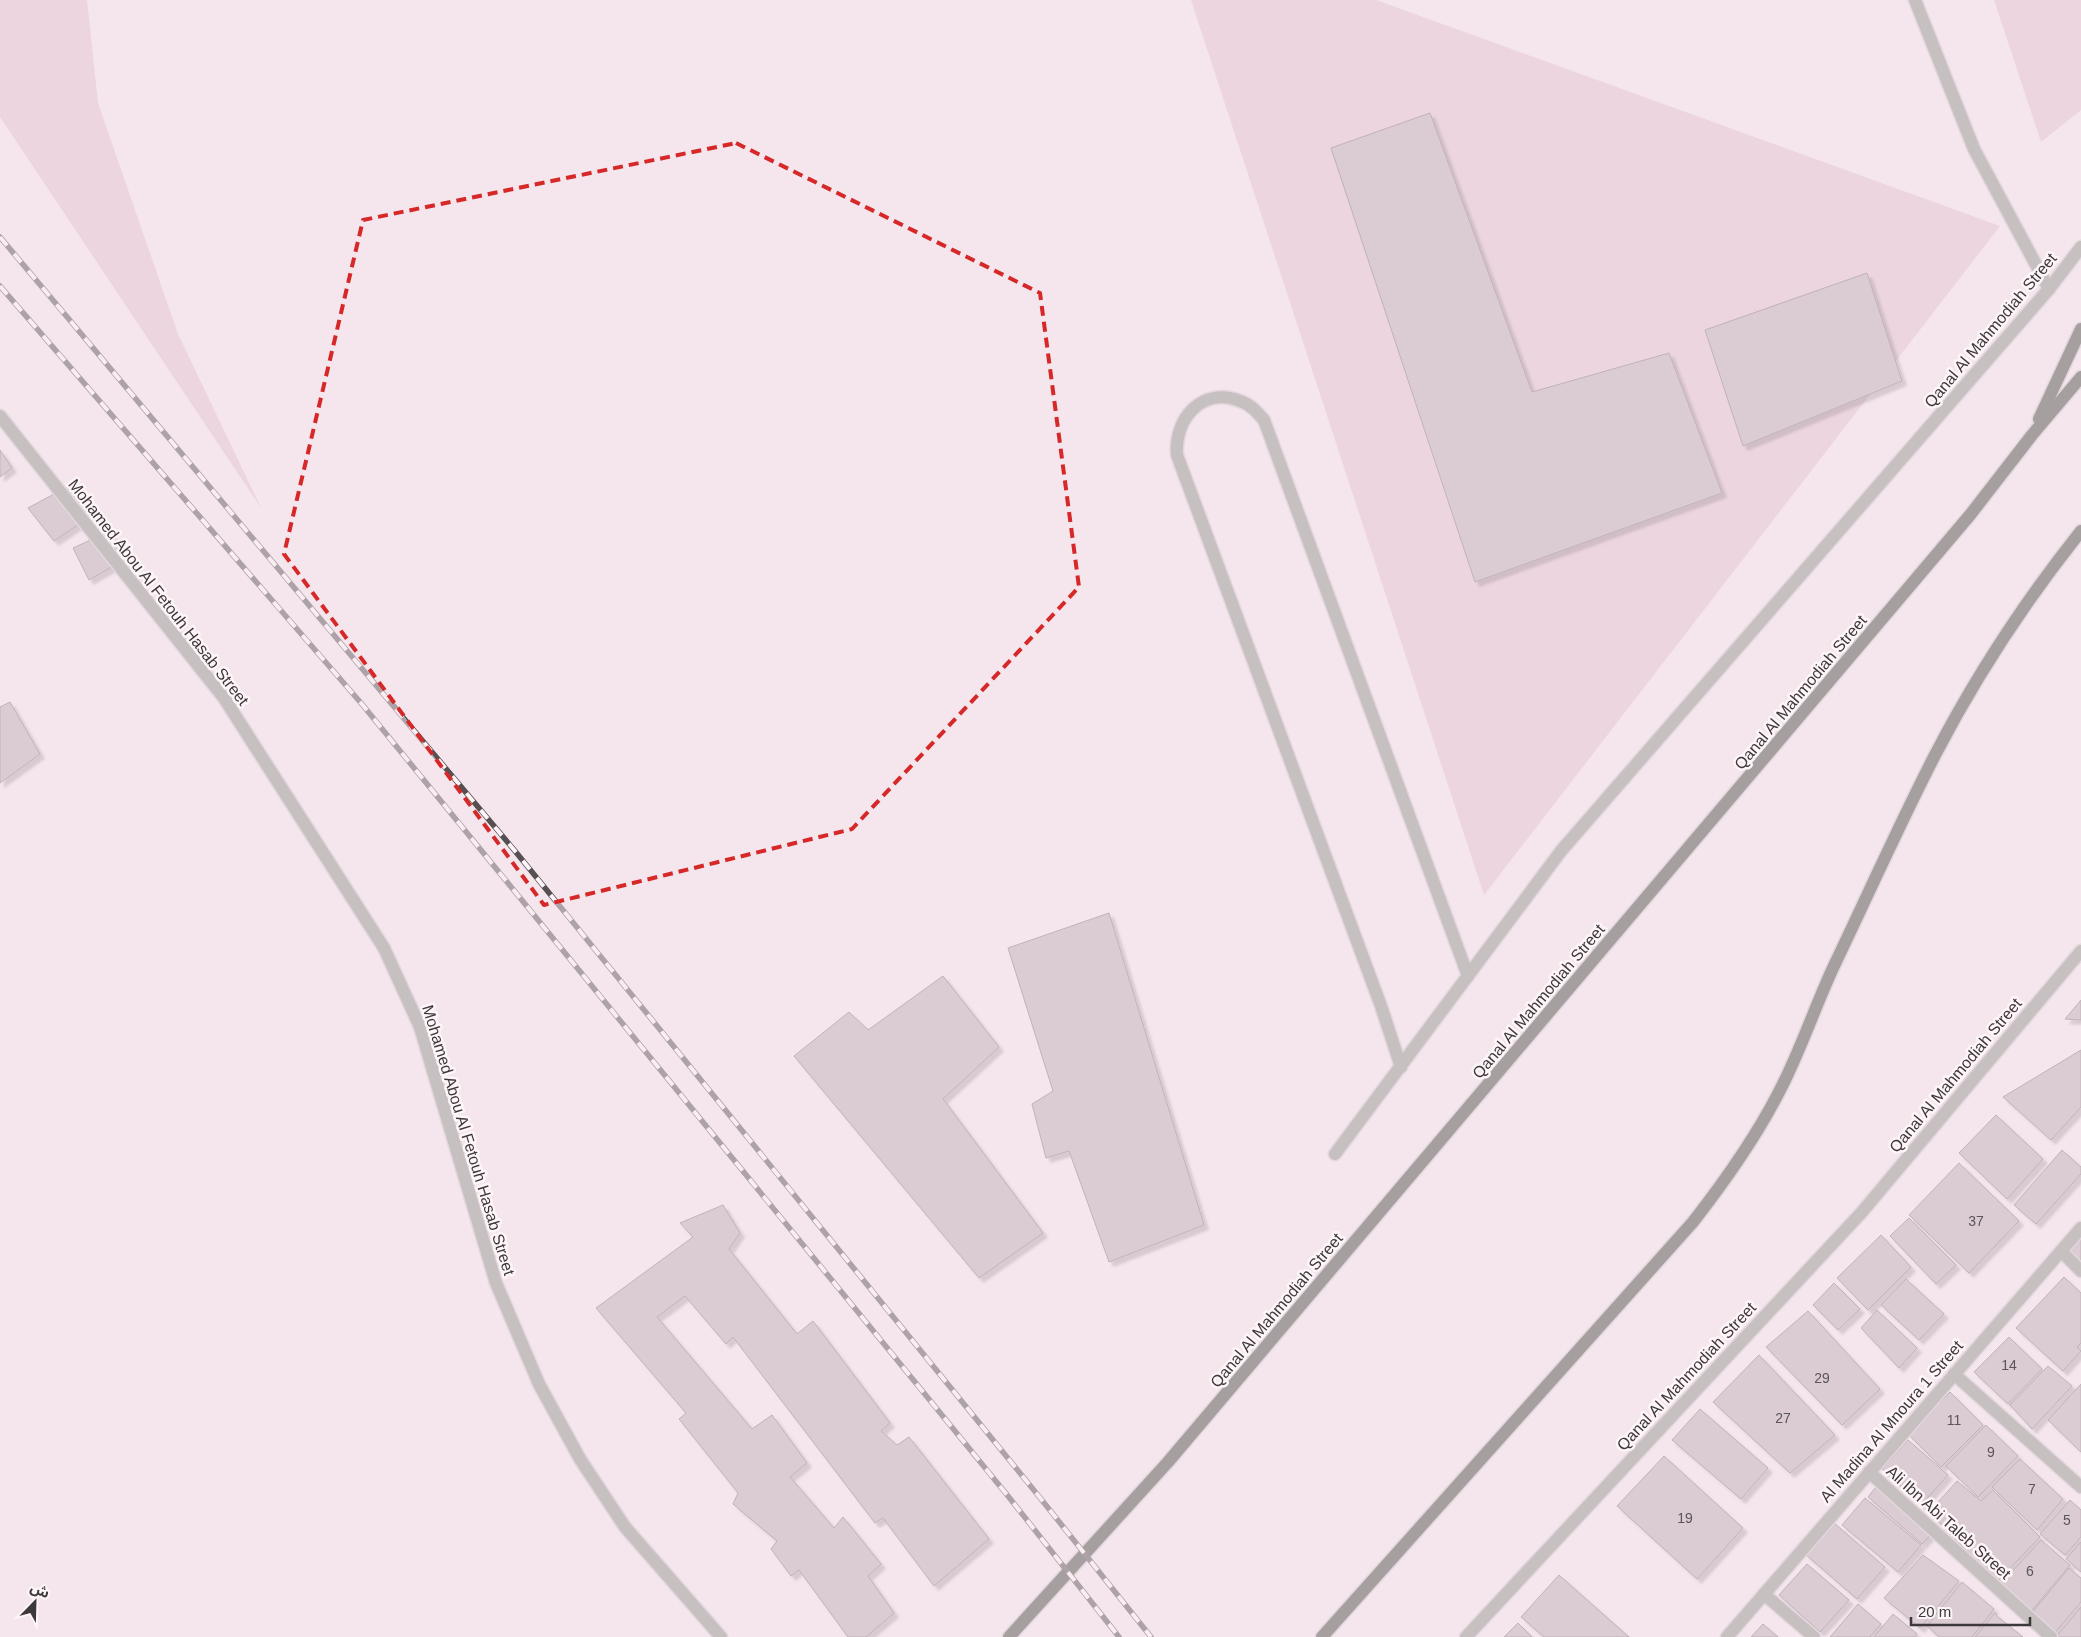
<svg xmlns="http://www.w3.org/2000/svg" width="2081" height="1637" viewBox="0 0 2081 1637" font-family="Arial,'Noto Sans Arabic',sans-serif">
  <defs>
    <filter id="shadow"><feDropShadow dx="4.5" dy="4.5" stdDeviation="1" flood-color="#0004"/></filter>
  </defs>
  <rect width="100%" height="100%" fill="#f4e6ec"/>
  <g fill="#e2c0ce">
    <polygon points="0,0 87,0 98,103 178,334 261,508 0,117"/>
    <polygon points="1191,0 1376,0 2000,226 1484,895"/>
    <polygon points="1994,0 2081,0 2081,110 2041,142"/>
  </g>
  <g fill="#baadb2" stroke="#807479" filter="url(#shadow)">
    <polygon points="1430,113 1532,392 1669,353 1722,493 1475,582 1331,148"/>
    <polygon points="1867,273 1902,381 1743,446 1705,330"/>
    <polygon points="0,450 12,468 0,477"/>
    <polygon points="67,487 91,516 54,541 28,508"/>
    <polygon points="110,531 127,558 89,580 73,548"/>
    <polygon points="10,702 40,754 0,783 0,707"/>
    <polygon points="1109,913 1204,1225 1109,1262 1069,1151 1046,1158 1032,1104 1053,1091 1008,948"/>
    <polygon points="943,976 999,1047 943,1099 1043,1233 979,1278 794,1056 849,1012 868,1030"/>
    <polygon points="2081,1000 2081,1020 2065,1019"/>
    <polygon points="2081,1050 2081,1107 2051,1140 2003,1097"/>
    <polygon points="1996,1115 2043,1159 2007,1199 1959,1153"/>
    <polygon points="2062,1150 2081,1167 2081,1174 2036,1224 2014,1205"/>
    <polygon points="1959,1163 2019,1221 1969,1273 1909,1215"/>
    <polygon points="723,1205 740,1233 729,1249 797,1334 813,1321 890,1423 881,1431 897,1445 909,1437 989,1539 934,1586 883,1518 875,1523 733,1337 726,1344 685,1296 657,1317 752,1429 772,1415 807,1463 790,1477 834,1528 843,1517 881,1564 868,1576 894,1613 866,1637 848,1637 799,1570 791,1576 771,1549 777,1541 733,1504 738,1493 679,1419 686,1413 596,1308 693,1237 680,1223"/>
    <polygon points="1909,1218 1956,1265 1936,1284 1890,1236"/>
    <polygon points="2081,1232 2081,1262 2066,1249"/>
    <polygon points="1881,1235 1911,1267 1868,1310 1837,1278"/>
    <polygon points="2064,1277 2081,1293 2081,1343 2077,1347 2081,1351 2063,1371 2016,1328"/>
    <polygon points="1906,1279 1944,1314 1919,1340 1881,1305"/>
    <polygon points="1834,1283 1860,1309 1838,1330 1813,1305"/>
    <polygon points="1877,1310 1917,1348 1899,1368 1861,1328"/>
    <polygon points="1808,1311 1880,1389 1842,1425 1766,1347"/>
    <polygon points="2009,1337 2042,1369 2008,1404 1974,1372"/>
    <polygon points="1759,1355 1835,1435 1790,1473 1713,1402"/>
    <polygon points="2048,1366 2072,1386 2032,1429 2010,1405"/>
    <polygon points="2081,1384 2081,1452 2048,1420"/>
    <polygon points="1950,1392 1983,1425 1941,1467 1908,1434"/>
    <polygon points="1700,1409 1768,1468 1741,1499 1672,1440"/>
    <polygon points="1986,1425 2018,1456 1978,1497 1946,1466"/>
    <polygon points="1908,1440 1948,1475 1921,1505 1882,1469"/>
    <polygon points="1664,1456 1743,1528 1697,1579 1617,1506"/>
    <polygon points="2020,1459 2063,1499 2037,1530 1992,1487"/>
    <polygon points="1957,1481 1981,1501 1993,1490 2040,1537 1997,1582 1929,1512"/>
    <polygon points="1879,1483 1933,1532 1922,1544 1868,1497"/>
    <polygon points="1865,1498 1921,1545 1898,1572 1842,1525"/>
    <polygon points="2070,1500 2081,1510 2081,1537 2065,1555 2040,1534"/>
    <polygon points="1834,1523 1885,1567 1857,1599 1805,1554"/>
    <polygon points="2041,1540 2070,1565 2029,1614 1999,1586"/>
    <polygon points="2081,1542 2081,1572 2066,1559"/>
    <polygon points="1923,1555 1959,1581 1920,1628 1884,1598"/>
    <polygon points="1807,1564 1849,1600 1820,1632 1779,1595"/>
    <polygon points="2069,1568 2081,1578 2081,1602 2053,1635 2030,1615"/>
    <polygon points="1559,1575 1629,1637 1544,1637 1521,1617"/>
    <polygon points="1962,1582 1994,1609 1972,1637 1939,1637 1927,1626"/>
    <polygon points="1858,1604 1881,1624 1870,1637 1830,1637"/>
    <polygon points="2081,1607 2081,1637 2056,1637"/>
    <polygon points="1995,1613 1998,1617 2023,1637 1975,1637"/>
    <polygon points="1893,1614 1917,1634 1915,1637 1874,1637"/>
    <polygon points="1518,1623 1532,1637 1504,1637"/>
    <polygon points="1763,1624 1778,1637 1751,1637"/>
  </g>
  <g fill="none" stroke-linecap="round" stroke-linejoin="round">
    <g stroke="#cfc3c8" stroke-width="15">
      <g id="minor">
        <polyline points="1915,0 1974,149 2049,289"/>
        <polyline points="0,416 224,698 384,948 420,1027 496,1283 539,1384 580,1459 625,1527 721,1637"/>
        <path d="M1401 1067 1381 1006 1177 455C1174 419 1202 386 1240 401 1250 404 1257 412 1264 420L1468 976"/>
        <polyline points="1335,1154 1561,851 2049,289 2081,247"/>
        <polyline points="2061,1251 2081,1271"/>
        <polyline points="1954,1374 2081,1487"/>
        <polyline points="1869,1472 2051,1637"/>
        <polyline points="1764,1594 1814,1637"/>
        <polyline points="1466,1637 1862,1212 2081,951"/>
        <polyline points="1727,1637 2081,1228"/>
      </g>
    </g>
    <g stroke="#cfc3c8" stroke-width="15">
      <g id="major">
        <polyline points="2039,419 2081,329"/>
        <polyline points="1009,1637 1168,1462 1970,515 2032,435 2081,377"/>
        <path d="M1322 1637 1693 1222C1725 1181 1755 1139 1779 1092 1800 1052 1814 1009 1833 968 1867 897 1899 825 1935 755 1976 676 2026 600 2081 531"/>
      </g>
    </g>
    <use href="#minor" stroke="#8f928d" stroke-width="12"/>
    <use href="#major" stroke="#464b42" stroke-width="12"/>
    <g stroke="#565052" stroke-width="5.5">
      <g id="rail">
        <polyline points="0,237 515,851 1037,1494 1151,1637"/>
        <polyline points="0,286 361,703 1008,1496 1119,1637"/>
      </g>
    </g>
    <use href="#rail" stroke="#fef5f8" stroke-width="4" stroke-dasharray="11" stroke-linecap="butt"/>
  </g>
  <path d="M0 0H2081V1637H0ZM736 143 1040 293 1079 587 852 829 544 905 284 554 363 220Z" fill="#f4e6ec" fill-opacity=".55" fill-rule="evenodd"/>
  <path fill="none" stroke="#d62828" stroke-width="4" stroke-dasharray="10 6" stroke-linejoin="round" d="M736 143 1040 293 1079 587 852 829 544 905 284 554 363 220Z"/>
  <g text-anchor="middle" stroke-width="5" stroke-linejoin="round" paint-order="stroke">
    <g font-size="14" fill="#5c5558">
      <text x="1976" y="1226">37</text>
      <text x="2009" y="1370">14</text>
      <text x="1822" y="1383">29</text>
      <text x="1783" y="1423">27</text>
      <text x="1954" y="1425">11</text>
      <text x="1991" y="1457">9</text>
      <text x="2032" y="1494">7</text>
      <text x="1685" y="1523">19</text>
      <text x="2067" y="1525">5</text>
      <text x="2030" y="1576">6</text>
    </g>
    <g font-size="16" fill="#3d383a" stroke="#fef5f8">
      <text transform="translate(1990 330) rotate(-50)" y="6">Qanal Al Mahmodiah Street</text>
      <text transform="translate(159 592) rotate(52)" y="6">Mohamed Abou Al Fetouh Hasab Street</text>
      <text transform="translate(1800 692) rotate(-50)" y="6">Qanal Al Mahmodiah Street</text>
      <text transform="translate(1538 1001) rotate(-50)" y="6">Qanal Al Mahmodiah Street</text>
      <text transform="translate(1955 1075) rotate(-50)" y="6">Qanal Al Mahmodiah Street</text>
      <text transform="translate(469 1140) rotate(73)" y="6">Mohamed Abou Al Fetouh Hasab Street</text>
      <text transform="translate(1276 1310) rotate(-50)" y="6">Qanal Al Mahmodiah Street</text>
      <text transform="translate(1686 1376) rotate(-47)" y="6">Qanal Al Mahmodiah Street</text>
      <text transform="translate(1891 1421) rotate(-49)" y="6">Al Madina Al Mnoura 1 Street</text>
      <text transform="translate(1949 1522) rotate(42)" y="6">Ali Ibn Abi Taleb Street</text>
    </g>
  </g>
  <g transform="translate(35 1602) rotate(23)" stroke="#fef5f8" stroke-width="4" paint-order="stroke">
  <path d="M0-4L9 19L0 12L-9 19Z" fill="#3d383a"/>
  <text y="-8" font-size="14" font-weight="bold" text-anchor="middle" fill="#3d383a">ش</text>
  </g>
  <path d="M1911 1617v8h119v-8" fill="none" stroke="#3d383a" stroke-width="2.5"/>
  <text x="1918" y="1617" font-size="15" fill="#3d383a" stroke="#fef5f8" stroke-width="4" paint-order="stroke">20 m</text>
</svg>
